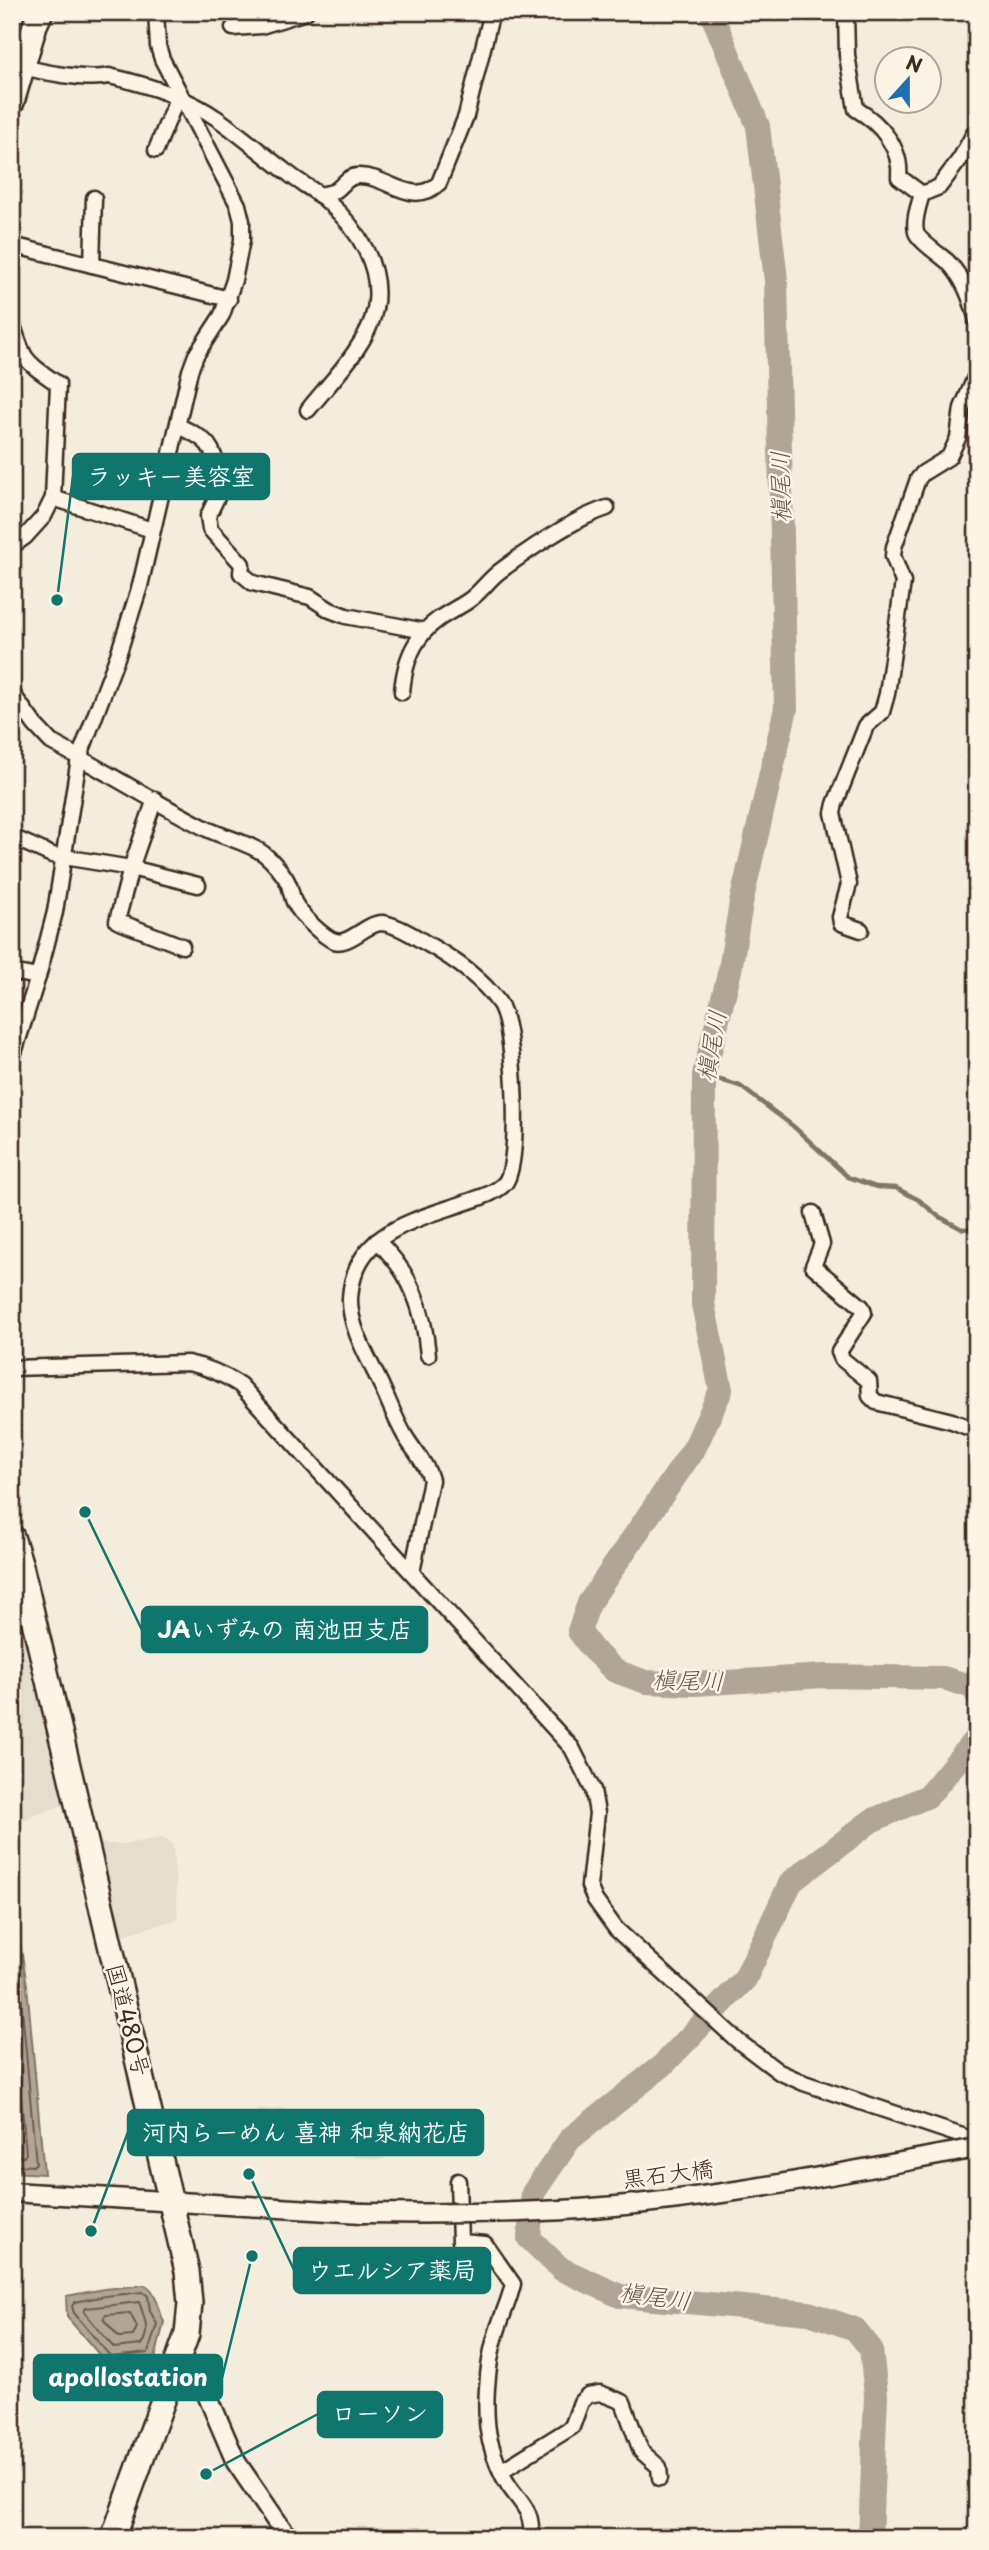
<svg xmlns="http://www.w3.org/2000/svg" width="989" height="2550" viewBox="0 0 989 2550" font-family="'Playpen Sans','Klee One',sans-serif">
  <rect width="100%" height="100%" fill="#f4eddd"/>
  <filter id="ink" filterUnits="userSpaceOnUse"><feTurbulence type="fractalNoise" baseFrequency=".0143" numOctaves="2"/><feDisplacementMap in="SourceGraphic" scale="14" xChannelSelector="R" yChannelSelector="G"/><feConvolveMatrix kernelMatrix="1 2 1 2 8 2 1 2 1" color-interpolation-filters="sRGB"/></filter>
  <g filter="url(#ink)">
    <g fill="#e5ddce">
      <polygon points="12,974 33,978 12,1051"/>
      <polygon points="12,1581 63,1805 32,1816 29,1819 12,1820"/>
      <polygon points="161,1838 170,1841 173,1847 178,1916 174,1920 113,1938 94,1844 125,1844"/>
      <polygon points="278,2108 394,2112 413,2117 383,2160 353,2157 351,2150 174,2156 163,2113 257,2112 259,2109 277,2110"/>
    </g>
    <g fill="#b0a596" stroke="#817466" stroke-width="2">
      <polygon points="12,1896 27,1985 44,2174 12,2172"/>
      <path d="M145 2285C158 2292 158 2310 164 2322L155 2359 108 2365 67 2317 66 2296 104 2289Z"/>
    </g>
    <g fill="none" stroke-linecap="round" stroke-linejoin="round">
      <g stroke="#6a5b4e" stroke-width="2">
        <polyline points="12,1937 20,1986 36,2163 33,2166 12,2165"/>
        <polyline points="12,1993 26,2153 24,2157 12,2156"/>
        <polygon points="143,2292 148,2296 150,2311 157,2324 148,2353 111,2357 74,2313 72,2306 75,2302 105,2296"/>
        <path d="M139 2302C144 2317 151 2331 141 2345L114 2348 84 2312 86 2308Z"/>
        <polygon points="130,2313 137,2327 133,2336 119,2337 103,2319 106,2315"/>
      </g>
      <polyline stroke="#817466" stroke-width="4.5" points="704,1075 740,1086 793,1126 848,1177 876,1187 896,1188 919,1200 938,1216 962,1229 977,1228"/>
      <g stroke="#b0a596" stroke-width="24">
        <polyline points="711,12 758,126 776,280 786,708 741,903 730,970 704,1075 703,1304 721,1390 695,1447 589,1603 579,1631 592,1649 615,1671 646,1682 693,1684 824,1676 943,1678 973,1687 977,1695"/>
        <polyline points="870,2538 876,2395 871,2349 855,2329 809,2313 620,2296 561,2269 529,2238 533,2193 570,2139 663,2065 745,1979 791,1882 871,1821 928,1796 977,1737"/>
      </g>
      <g stroke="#3b2a1e" stroke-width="19">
        <g id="minor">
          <path d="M846 12 847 55 856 109C880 123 902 148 899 177L922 194"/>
          <polyline points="233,28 261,26 306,12"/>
          <path d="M17 65C40 72 86 81 109 76 145 84 188 98 218 119 242 136 265 156 289 174 301 184 317 191 328 202 358 229 383 267 375 309 368 345 330 382 308 410"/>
          <polyline points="156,150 177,98"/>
          <path d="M922 194C919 205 913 220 916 232 918 240 940 255 948 262 964 279 971 298 977 321"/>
          <polyline points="922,194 939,187 960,159 977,128"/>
          <path d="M319 195C324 194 331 193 335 191 344 185 346 177 357 176 386 174 412 209 439 183L466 116 492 12"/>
          <polyline points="12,245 229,299"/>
          <polyline points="92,265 94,198"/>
          <path d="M12 322C24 362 24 360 58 384L53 498 44 516 25 537 12 546"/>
          <path d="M178 426C216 442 212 449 222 487L208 516 210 529 242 564 241 573 253 583 310 597 330 610 346 616 425 631"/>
          <polyline points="53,498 152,530"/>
          <path d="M402 692C404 669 409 650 424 632 437 617 453 611 468 601 480 593 488 580 500 571 527 551 575 518 607 508"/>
          <path d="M12 693 35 725 51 742C103 770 154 802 207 829 225 838 248 842 264 854 273 861 285 875 289 885 291 891 292 897 294 902 301 915 317 931 330 939 347 950 364 923 382 923 395 924 413 935 424 942 451 957 481 977 499 1003 515 1025 522 1162 505 1183 495 1194 478 1198 464 1203 413 1221 354 1232 350 1298 349 1329 371 1362 383 1389 390 1404 396 1421 405 1436 413 1450 427 1464 431 1480L412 1572"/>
          <polyline points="155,799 131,868 117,921 182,946"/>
          <polyline points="12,837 52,855 131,868 198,885"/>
          <polyline points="861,930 841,923 840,917 849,884 833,813 835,804 866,726 882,712 887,694 903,582 893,556 894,547 918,479 923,473 949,457 958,438 962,408 977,373"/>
          <polyline points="12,972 38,977"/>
          <polyline points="12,1059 38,977 55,912 79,758 118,655 140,586 190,371 196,355 222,315 234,280 242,240 242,221 238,205 162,59 158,46 156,12"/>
          <polyline points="813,1213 822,1244 813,1266 862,1307 864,1313 839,1352 842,1359 869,1381 870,1396 876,1402 952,1421 977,1431"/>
          <path d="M377 1241C411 1272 424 1310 428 1355"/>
          <path d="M12 1368 188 1363C208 1367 223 1374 240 1385L572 1748 593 1790 597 1813 589 1886 595 1900 616 1929 738 2041 779 2072 804 2083 977 2141"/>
          <path d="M458 2181 460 2242 485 2244 513 2284C509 2302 501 2317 496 2335 487 2363 483 2412 490 2441 494 2456 500 2473 509 2486 523 2506 533 2511 531 2538"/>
          <polyline points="501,2471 572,2427 581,2402 588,2395 600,2393 623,2402 641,2451 659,2467 660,2478"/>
        </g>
      </g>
      <g stroke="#3b2a1e" stroke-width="23">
        <g id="tertiary">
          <polyline points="12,2192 362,2213"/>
          <polyline points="176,2367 197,2382 206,2392 236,2462 288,2538"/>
        </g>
      </g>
      <g stroke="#3b2a1e" stroke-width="28">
        <g id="trunk">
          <polyline points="12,102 35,25 41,12"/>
          <polyline points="12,1537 21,1566 187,2271 190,2303 187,2334 113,2538"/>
        </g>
      </g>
      <use href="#minor" stroke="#fcf5e5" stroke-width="14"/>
      <use href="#tertiary" stroke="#fcf5e5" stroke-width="18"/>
      <use href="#trunk" stroke="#fcf5e5" stroke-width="23"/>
      <g stroke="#3b2a1e" stroke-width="23" stroke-linecap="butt">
        <path id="tertiary-bridge" d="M362 2213C434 2214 506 2214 579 2209 713 2200 845 2172 977 2148"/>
      </g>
      <use href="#tertiary-bridge" stroke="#fcf5e5" stroke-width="18"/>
    </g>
  </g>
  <g text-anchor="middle" stroke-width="5" stroke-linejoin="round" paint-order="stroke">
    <g font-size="23" fill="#3b2a1e" stroke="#fcf5e5">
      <text transform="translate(128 2020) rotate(76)" y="8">国道480号</text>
      <text transform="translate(668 2174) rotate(-7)" y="8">黒石大橋</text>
    </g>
    <g font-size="24" font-style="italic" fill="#645548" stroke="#fcf5e5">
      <text transform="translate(781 487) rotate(-91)" y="8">槇尾川</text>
      <text transform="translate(712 1046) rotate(-80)" y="8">槇尾川</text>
      <text transform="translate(688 1681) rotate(1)" y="8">槇尾川</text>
      <text transform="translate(655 2297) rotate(8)" y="8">槇尾川</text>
    </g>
  </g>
  <path fill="none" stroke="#0f766e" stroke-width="2.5" d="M57 600L73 476M85 1512L142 1630M91 2231L128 2132M249 2174L294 2270M252 2256L222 2378M206 2474L318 2414"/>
  <g fill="#0f766e" stroke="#fcf5e5" stroke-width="2.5">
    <circle cx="57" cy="600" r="7"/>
    <circle cx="85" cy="1512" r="7"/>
    <circle cx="91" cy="2231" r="7"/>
    <circle cx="249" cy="2174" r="7"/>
    <circle cx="252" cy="2256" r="7"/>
    <circle cx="206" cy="2474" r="7"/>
  </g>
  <g fill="#0f766e" stroke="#0f766e" stroke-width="2.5">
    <rect x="73" y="454" width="196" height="45" rx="7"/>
    <rect x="142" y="1607" width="285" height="45" rx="7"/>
    <rect x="128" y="2110" width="355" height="45" rx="7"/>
    <rect x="294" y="2248" width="196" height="45" rx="7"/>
    <rect x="34" y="2355" width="188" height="45" rx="7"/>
    <rect x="318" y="2392" width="124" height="45" rx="7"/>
  </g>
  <g font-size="24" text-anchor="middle" font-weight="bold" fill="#fff">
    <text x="171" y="485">ラッキー美容室</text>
    <text x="285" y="1638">JAいずみの 南池田支店</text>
    <text x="306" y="2141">河内らーめん 喜神 和泉納花店</text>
    <text x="392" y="2279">ウエルシア薬局</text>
    <text x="128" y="2386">apollostation</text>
    <text x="380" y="2422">ローソン</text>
  </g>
  <rect width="989" height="2550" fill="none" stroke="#fcf5e5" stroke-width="42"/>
  <rect x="21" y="21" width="947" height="2508" fill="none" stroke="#3b2a1e" stroke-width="2.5" filter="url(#ink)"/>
  <g transform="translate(908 80) rotate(21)"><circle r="33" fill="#fcf5e5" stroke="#afa495" stroke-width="2"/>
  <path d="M0-5L12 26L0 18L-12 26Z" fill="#1f6fb2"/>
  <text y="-10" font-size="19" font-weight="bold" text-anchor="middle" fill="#3b2a1e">N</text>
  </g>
</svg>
